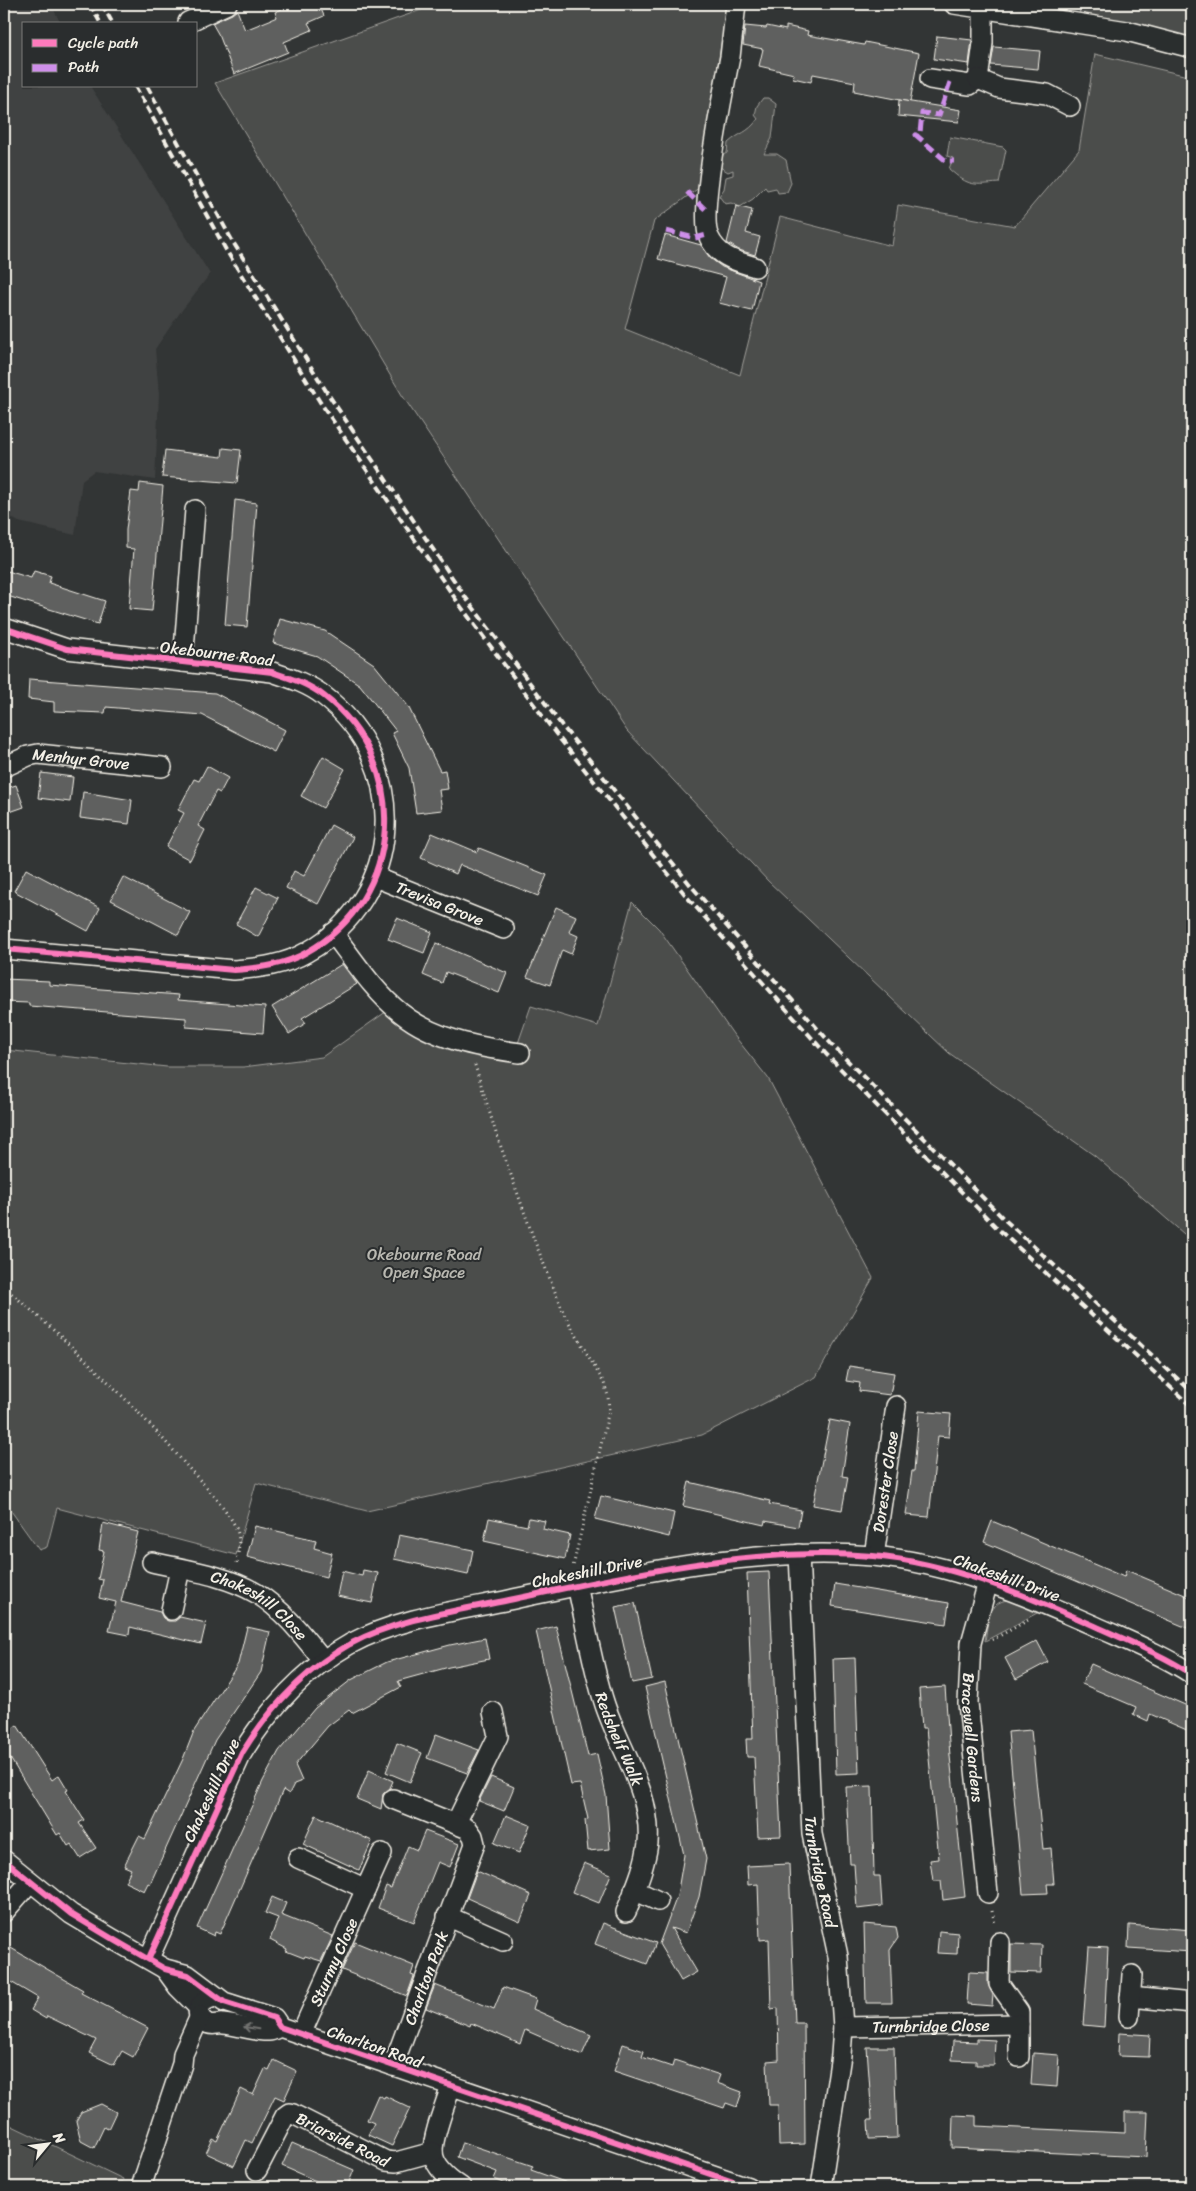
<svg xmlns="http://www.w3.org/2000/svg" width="1196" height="2191" viewBox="0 0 1196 2191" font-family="Sriracha,sans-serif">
  <rect width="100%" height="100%" fill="#323535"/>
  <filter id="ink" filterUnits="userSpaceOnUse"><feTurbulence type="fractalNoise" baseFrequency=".02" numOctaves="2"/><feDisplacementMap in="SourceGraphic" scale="10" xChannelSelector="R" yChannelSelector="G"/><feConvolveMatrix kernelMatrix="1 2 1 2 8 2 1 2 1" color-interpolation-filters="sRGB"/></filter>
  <g filter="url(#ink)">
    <polygon fill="#404242" points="4,4 51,4 61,24 24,24 24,86 90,86 210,274 179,314 155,349 159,394 155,480 94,471 82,480 75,535 19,522 4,514"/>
    <g fill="#4b4d4c" stroke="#a09f9a">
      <polygon points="438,4 727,4 700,187 654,221 625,329 740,375 780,217 892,246 898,205 1015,226 1079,150 1095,54 1192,77 1192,1241 1095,1156 949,1053 768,881 627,731 402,395 215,83"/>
      <polygon points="1079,4 1192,4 1192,41 1080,16"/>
      <path d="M763 98H768L776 104 772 138 764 154H777L786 160 791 183 787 192 778 193 776 188 767 190 765 187 753 199 740 207 731 203 725 204 719 196 724 189 726 177 733 175V170L728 172 720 167 719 157 727 153 728 143C740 132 747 134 758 119L755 115 757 106Z"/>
      <path d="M950 137 1003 147 1006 150 999 183C974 185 969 187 949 169L953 158 947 156Z"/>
      <polygon points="632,902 659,929 733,1034 768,1078 873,1278 816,1377 702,1435 367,1511 256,1483 236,1555 57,1508 47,1547 39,1550 4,1501 4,1050 167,1067 243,1067 322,1057 397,1004 470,1039 516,1049 531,1006 598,1026"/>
      <path d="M1008 1600 1039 1612 985 1641C988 1625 987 1602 1008 1600Z"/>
      <polygon points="4,2122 123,2179 121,2187 4,2187"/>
    </g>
    <g fill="#5f605f" stroke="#f4f1e8">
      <polygon points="280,4 319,4 324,16 308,23 312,30 284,42 288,52 234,74 220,37 212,23 232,14 237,10 245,30 277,17 275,12 282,9"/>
      <polygon points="745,26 766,28 767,26 786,30 786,26 808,31 807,35 864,45 865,42 919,53 910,102 854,91 855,82 813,74 811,82 793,78 794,74 759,66 763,49 743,45"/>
      <polygon points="937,36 972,40 969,64 934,59"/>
      <polygon points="994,47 1040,51 1038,69 991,65"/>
      <polygon points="899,100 961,110 959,122 898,116"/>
      <polygon points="736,206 752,210 746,233 760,237 755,255 739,250 727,243"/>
      <polygon points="665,235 701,245 710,258 722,267 759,281 752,311 719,303 726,277 658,259"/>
      <polygon points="223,448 241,450 237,483 162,477 165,450 222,457"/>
      <polygon points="140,483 163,486 152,611 129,609 134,549 126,548 126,530 131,491 139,492"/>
      <polygon points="235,500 257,503 247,627 225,625"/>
      <polygon points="4,570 31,578 34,571 51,576 49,583 105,601 98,624 4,595"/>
      <polygon points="280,619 325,631 374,664 408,706 440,771 445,770 448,789 439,790 442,810 416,813 409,768 392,733 396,731 360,685 317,656 273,643"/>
      <polygon points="29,679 215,693 285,730 274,752 202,715 106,707 105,713 54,711 54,702 28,699"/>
      <polygon points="323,756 345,769 323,808 301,796"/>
      <polygon points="207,766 228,778 220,793 216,791 198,826 205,830 190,860 166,847 184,813 178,810 194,779 199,781"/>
      <polygon points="41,773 73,777 70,802 38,798"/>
      <polygon points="16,785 24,807 4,814 4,789"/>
      <polygon points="83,792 132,800 129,824 80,818"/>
      <polygon points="331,825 353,837 318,904 286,888 294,871 304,876"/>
      <polygon points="432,833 477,852 479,848 547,875 538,896 460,865 456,874 421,858"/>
      <polygon points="26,869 100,908 88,931 14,891"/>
      <polygon points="123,877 190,912 178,935 111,900"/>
      <polygon points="256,887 278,898 258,937 236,924"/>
      <polygon points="556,907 576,916 569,932 578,936 571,954 562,950 550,985 527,977"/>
      <polygon points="397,918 432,932 424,953 388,939"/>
      <polygon points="436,943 507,973 499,993 446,972 442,983 423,975"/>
      <polygon points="342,964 357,984 302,1018 306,1023 289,1034 272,1007"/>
      <polygon points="4,979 49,981 49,985 179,995 178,1000 265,1007 263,1033 186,1027 186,1018 29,1006 29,1003 4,1002"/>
      <polygon points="849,1366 894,1373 890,1395 859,1391 860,1383 846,1381"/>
      <polygon points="919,1411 951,1414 949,1437 938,1436 929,1517 906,1515 912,1471 914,1471"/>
      <polygon points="830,1420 850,1424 842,1476 848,1477 842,1510 813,1505"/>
      <polygon points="689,1482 770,1501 769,1504 801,1510 798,1527 765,1521 764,1525 683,1506"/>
      <polygon points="601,1496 674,1513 669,1537 595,1519"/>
      <polygon points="489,1518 527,1526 529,1518 545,1521 543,1529 570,1535 565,1559 484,1541"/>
      <polygon points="992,1521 1124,1577 1126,1570 1192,1598 1192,1630 984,1542"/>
      <polygon points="103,1523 138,1532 121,1602 160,1612 163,1618 168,1621 175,1621 180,1617 206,1623 201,1644 130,1627 129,1635 109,1631 116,1602 99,1598 103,1580 98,1579 104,1551 99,1550"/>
      <polygon points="255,1526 316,1540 314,1548 332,1553 326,1577 247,1557"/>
      <polygon points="399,1535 473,1550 468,1575 394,1559"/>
      <polygon points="363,1570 378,1573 372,1603 337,1596 342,1571 362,1576"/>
      <polygon points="769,1572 781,1836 758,1837 754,1757 747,1757 746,1739 753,1739 747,1573"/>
      <polygon points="835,1584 949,1603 946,1624 832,1606"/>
      <polygon points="635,1603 652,1679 632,1683 615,1607"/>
      <polygon points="556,1626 588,1756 597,1754 606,1795 610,1849 588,1851 585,1820 588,1819 580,1784 571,1785 536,1631"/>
      <polygon points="247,1627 270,1632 261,1672 215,1740 150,1884 148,1883 144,1891 125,1882 131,1869 124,1866 139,1836 145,1839 183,1759 194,1731 238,1664"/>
      <polygon points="485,1638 489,1659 449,1667 398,1681 401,1687 352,1713 349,1710 328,1726 295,1765 302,1781 294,1784 289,1794 283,1790 220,1934 215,1932 214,1936 197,1928 263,1781 279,1751 315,1708 351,1680 387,1662 450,1645"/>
      <polygon points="1037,1641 1048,1662 1016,1679 1005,1658"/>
      <polygon points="855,1658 859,1773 836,1774 833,1659"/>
      <polygon points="1091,1664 1192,1708 1192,1723 1189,1731 1150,1714 1148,1721 1133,1714 1136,1707 1082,1684"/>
      <polygon points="665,1682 706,1859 699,1897 686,1933 671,1928 697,1972 681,1981 659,1944 677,1896 684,1855 645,1687"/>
      <polygon points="945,1687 950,1756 965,1897 943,1900 941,1881 933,1881 930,1860 939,1859 926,1728 922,1728 919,1689"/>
      <polygon points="17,1725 52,1780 59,1775 68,1790 66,1791 84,1820 79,1823 96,1848 80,1858 71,1844 68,1846 60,1833 57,1835 10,1758 4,1762 4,1734"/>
      <polygon points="1031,1730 1043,1849 1051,1848 1054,1884 1047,1884 1048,1893 1023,1894 1008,1732"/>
      <polygon points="436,1734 479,1750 467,1773 427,1758"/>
      <polygon points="397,1743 422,1753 410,1782 386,1772"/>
      <polygon points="369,1770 393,1781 390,1788 383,1794 381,1809 357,1799"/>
      <polygon points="491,1777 514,1787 504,1811 479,1801"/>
      <polygon points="872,1786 874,1876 880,1876 882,1906 857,1909 854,1864 850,1864 846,1787"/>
      <polygon points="316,1815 372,1841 359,1870 303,1844"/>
      <polygon points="506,1815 530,1825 519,1853 494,1843"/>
      <polygon points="425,1831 459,1844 450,1867 438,1862 414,1922 378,1908 386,1886 391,1888 408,1846 417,1850"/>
      <polygon points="584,1863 611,1874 599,1903 572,1892"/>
      <polygon points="789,1864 795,2023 804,2023 805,2144 779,2145 778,2105 769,2105 767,2061 779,2060 778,2008 771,2009 769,1939 760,1940 758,1884 748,1885 747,1866"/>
      <polygon points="477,1871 531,1895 520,1922 467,1898"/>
      <polygon points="272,1897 286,1903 281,1915 333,1936 321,1961 305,1956 304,1958 286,1951 287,1949 270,1940 278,1918 265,1913"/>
      <polygon points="603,1923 656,1943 647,1964 595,1944"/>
      <polygon points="864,1924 896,1927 898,1938 890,1950 892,2003 866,2003"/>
      <polygon points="1129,1925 1192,1930 1192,1952 1128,1948"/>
      <polygon points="939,1931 958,1933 957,1954 937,1953"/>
      <polygon points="355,1942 414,1966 411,1975 414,1976 407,1996 342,1970"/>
      <polygon points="4,1944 83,1990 81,1993 148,2028 133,2057 122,2051 114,2065 89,2053 96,2040 47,2016 46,2019 31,2010 38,1998 4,1978"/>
      <polygon points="1011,1944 1042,1945 1041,1973 1011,1972"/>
      <polygon points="1089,1947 1108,1948 1104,2027 1083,2025"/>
      <polygon points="969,1972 988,1973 988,1984 993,1995 992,2006 967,2004"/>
      <polygon points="435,1985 494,2009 503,1987 536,1999 533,2009 591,2035 582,2055 525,2030 520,2044 471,2023 470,2026 426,2008"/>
      <polygon points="1119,2033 1150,2035 1149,2057 1118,2056"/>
      <polygon points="977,2039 995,2040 994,2065 976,2065 976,2061 952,2060 953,2041 977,2042"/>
      <polygon points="623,2044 644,2051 642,2057 672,2067 674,2060 720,2075 717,2083 742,2092 737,2107 726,2103 724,2108 614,2071"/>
      <polygon points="867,2047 894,2047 897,2138 869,2139 868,2120 872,2120"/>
      <polygon points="1033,2053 1059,2055 1057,2087 1031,2085"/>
      <polygon points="274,2060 297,2071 284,2100 275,2096 252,2143 246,2140 234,2166 206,2153 213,2139 217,2141 241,2089 253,2095 265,2069 269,2071"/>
      <polygon points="378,2095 384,2098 385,2096 410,2108 392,2146 368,2135 374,2123 367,2120"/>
      <polygon points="101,2104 116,2112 108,2129 104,2127 94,2148 81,2141 76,2121 81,2112"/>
      <polygon points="1125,2112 1148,2112 1146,2157 952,2148 953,2115 976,2116 976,2126 1125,2133"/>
      <polygon points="462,2142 533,2166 531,2170 573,2185 573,2187 514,2187 494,2179 497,2172 457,2157"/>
      <polygon points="292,2143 354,2170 347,2187 325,2187 315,2183 316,2181 282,2166"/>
    </g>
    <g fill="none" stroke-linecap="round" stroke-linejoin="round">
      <g stroke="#f4f1e8" stroke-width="22">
        <g id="minor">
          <path d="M736 4C734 21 732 39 730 57 724 88 698 214 709 237 718 257 736 261 755 267"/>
          <polyline points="954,4 1127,31 1192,48"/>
          <polyline points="188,22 227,4"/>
          <polyline points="930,79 970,85 978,79 983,43 983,9"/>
          <polyline points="978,79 999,88 1047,94 1070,106"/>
          <path d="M4 628 67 649 272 672C290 678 309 684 324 696 411 763 405 897 307 952 285 965 259 968 234 970L4 949"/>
          <polyline points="183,662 195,510"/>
          <path id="s1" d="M4 767 28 756 38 754 162 767"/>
          <path id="s2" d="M375 877 504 929"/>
          <path d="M333 933C353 959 375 993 401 1013 435 1040 478 1047 520 1053"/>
          <path id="s3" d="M799 1554 812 1834 838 1956 843 2027 841 2055 821 2187"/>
          <path id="s4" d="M874 1556 896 1406"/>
          <path id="s5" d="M152 1562C187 1570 225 1575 256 1593 284 1610 304 1637 324 1662"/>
          <path id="s6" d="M988 1582 971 1643 968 1703 988 1893"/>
          <path id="s7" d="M577 1585C586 1625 592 1666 605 1705 620 1750 652 1793 648 1843 645 1867 635 1889 626 1912"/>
          <polyline points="171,1610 180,1569"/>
          <polyline points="456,1823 498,1736 493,1712"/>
          <polyline points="298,1858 366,1889"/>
          <polyline points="4,1860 71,1914 111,1938 165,1969 188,1975 224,2002 274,2018 280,2027 748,2187"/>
          <polyline points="634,1890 658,1901"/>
          <polyline points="4,1912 30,1882"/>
          <polyline points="447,1916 503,1941"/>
          <polyline points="1000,1942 999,1984 1019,2012 1019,2057"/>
          <path d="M149 1958 242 1753C269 1709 304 1670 350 1644 399 1618 456 1611 509 1600 628 1575 751 1546 873 1556 951 1563 1025 1595 1095 1626 1128 1641 1161 1654 1192 1674"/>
          <polyline points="165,1969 178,1987 199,2008"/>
          <path d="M217 1997C203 1998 190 2012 205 2022 211 2027 217 2023 223 2024 238 2025 255 2032 269 2031 273 2031 277 2028 280 2027"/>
          <polyline points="1130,1997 1192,2003"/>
          <polyline points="1129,2017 1132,1975"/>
          <path id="s8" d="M843 2027 1019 2024"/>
          <path id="s9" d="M301 2034 382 1853"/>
          <path id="s10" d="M393 2066 475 1844 473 1836 468 1829 393 1799"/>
          <path d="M451 2086C446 2103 433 2134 433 2151 433 2166 449 2179 461 2187"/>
          <path id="s11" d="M257 2170 285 2116 289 2113 293 2114 386 2161 396 2162 433 2152"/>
          <polyline points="141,2187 182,2064 183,2054 200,2016"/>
        </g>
      </g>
      <g stroke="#f4f1e8" stroke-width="3" stroke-dasharray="1 4" stroke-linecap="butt">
        <polyline points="475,1065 496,1133 535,1242 564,1314 604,1383 608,1396 609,1410 573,1567"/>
        <path d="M4 1287C68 1341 131 1401 186 1465 202 1483 222 1502 234 1524 242 1537 238 1550 237 1564"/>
        <polyline points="992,1640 1030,1619"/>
        <polyline points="992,1911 995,1924"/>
      </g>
      <use href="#minor" stroke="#2a2d2e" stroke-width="19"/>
      <g stroke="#f4f1e8" stroke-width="4" stroke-dasharray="8 4" stroke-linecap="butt">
        <polyline points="90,4 101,24"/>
        <polyline points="102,4 113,24"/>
        <polyline points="135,86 226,250 320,402 459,604 556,734 687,897 826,1054 998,1229 1192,1407"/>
        <polyline points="147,86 233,242 328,394 466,598 563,727 693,888 833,1046 1005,1220 1192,1392"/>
      </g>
      <g stroke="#ce8fe9" stroke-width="5" stroke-dasharray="10 5" stroke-linecap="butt">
        <polyline points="950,82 939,115 922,113 920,133 916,135 946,161 954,161"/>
        <polyline points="687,192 707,211"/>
        <polyline points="666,231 695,238 707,235"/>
      </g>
      <g stroke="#2a2d2e" stroke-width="9">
        <g id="cycleway">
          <path d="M4 628 67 649 272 672C290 678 309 684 324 696 411 763 405 897 307 952 285 965 259 968 234 970L4 949"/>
          <polyline points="4,1860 71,1914 111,1938 165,1969 188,1975 224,2002 274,2018 280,2027 748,2187"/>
          <path d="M149 1958 242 1753C269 1709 304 1670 350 1644 399 1618 456 1611 509 1600 628 1575 751 1546 873 1556 951 1563 1025 1595 1095 1626 1128 1641 1161 1654 1192 1674"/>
        </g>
      </g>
      <use href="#cycleway" stroke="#fd7abc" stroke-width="6"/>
    </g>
    <defs><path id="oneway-shaft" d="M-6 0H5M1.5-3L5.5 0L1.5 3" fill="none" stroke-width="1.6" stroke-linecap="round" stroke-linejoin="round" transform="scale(1.25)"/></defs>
    <use stroke="#71726f" href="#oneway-shaft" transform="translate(251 2028) rotate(-171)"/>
  </g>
  <g text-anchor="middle" stroke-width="4" stroke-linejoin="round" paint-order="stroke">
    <g font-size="16" fill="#f4f1e8" stroke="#2a2d2e">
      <text transform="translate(217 653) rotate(7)" y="6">Okebourne Road</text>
      <text dy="6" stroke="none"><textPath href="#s1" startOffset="80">Menhyr Grove</textPath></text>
      <text dy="6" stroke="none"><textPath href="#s2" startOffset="70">Trevisa Grove</textPath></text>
      <text dy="6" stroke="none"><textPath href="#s4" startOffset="75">Dorester Close</textPath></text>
      <text transform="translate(587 1571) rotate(-11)" y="6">Chakeshill Drive</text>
      <text transform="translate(1007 1577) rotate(20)" y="6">Chakeshill Drive</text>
      <text dy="6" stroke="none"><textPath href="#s5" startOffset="118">Chakeshill Close</textPath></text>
      <text dy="6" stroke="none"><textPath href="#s6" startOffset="158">Bracewell Gardens</textPath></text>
      <text dy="6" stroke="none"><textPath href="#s7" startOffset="160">Redshelf Walk</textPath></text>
      <text transform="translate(211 1790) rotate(-65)" y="6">Chakeshill Drive</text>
      <text dy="6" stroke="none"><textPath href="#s3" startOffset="319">Turnbridge Road</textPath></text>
      <text dy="6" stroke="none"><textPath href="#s9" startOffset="79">Sturmy Close</textPath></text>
      <text dy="6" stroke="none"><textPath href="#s10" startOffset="94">Charlton Park</textPath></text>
      <text dy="6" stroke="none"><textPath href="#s8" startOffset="88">Turnbridge Close</textPath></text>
      <text transform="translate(375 2046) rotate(19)" y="6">Charlton Road</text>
      <text dy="6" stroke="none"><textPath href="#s11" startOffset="126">Briarside Road</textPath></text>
    </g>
    <g font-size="16" fill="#b9b8b1" stroke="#2a2d2e">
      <text x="424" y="1260">Okebourne Road<tspan x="424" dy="18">Open Space</tspan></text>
    </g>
  </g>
  <rect width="1196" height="2191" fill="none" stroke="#2a2d2e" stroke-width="20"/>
  <rect x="10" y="10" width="1176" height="2171" fill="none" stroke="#f4f1e8" stroke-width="2" filter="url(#ink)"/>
  <rect x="22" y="22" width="175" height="65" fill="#2a2d2e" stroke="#7b7b78"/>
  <rect x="32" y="39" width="25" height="8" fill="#fd7abc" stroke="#7b7b78"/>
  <text x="68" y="48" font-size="15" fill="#f4f1e8">Cycle path</text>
  <rect x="32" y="64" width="25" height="8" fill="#ce8fe9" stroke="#7b7b78"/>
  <text x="68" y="72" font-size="15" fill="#f4f1e8">Path</text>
  <g transform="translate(48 2144) rotate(61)" stroke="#2a2d2e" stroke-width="4" paint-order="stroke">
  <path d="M0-4L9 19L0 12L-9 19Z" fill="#f4f1e8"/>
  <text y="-8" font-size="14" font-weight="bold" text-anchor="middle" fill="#f4f1e8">N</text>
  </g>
</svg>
